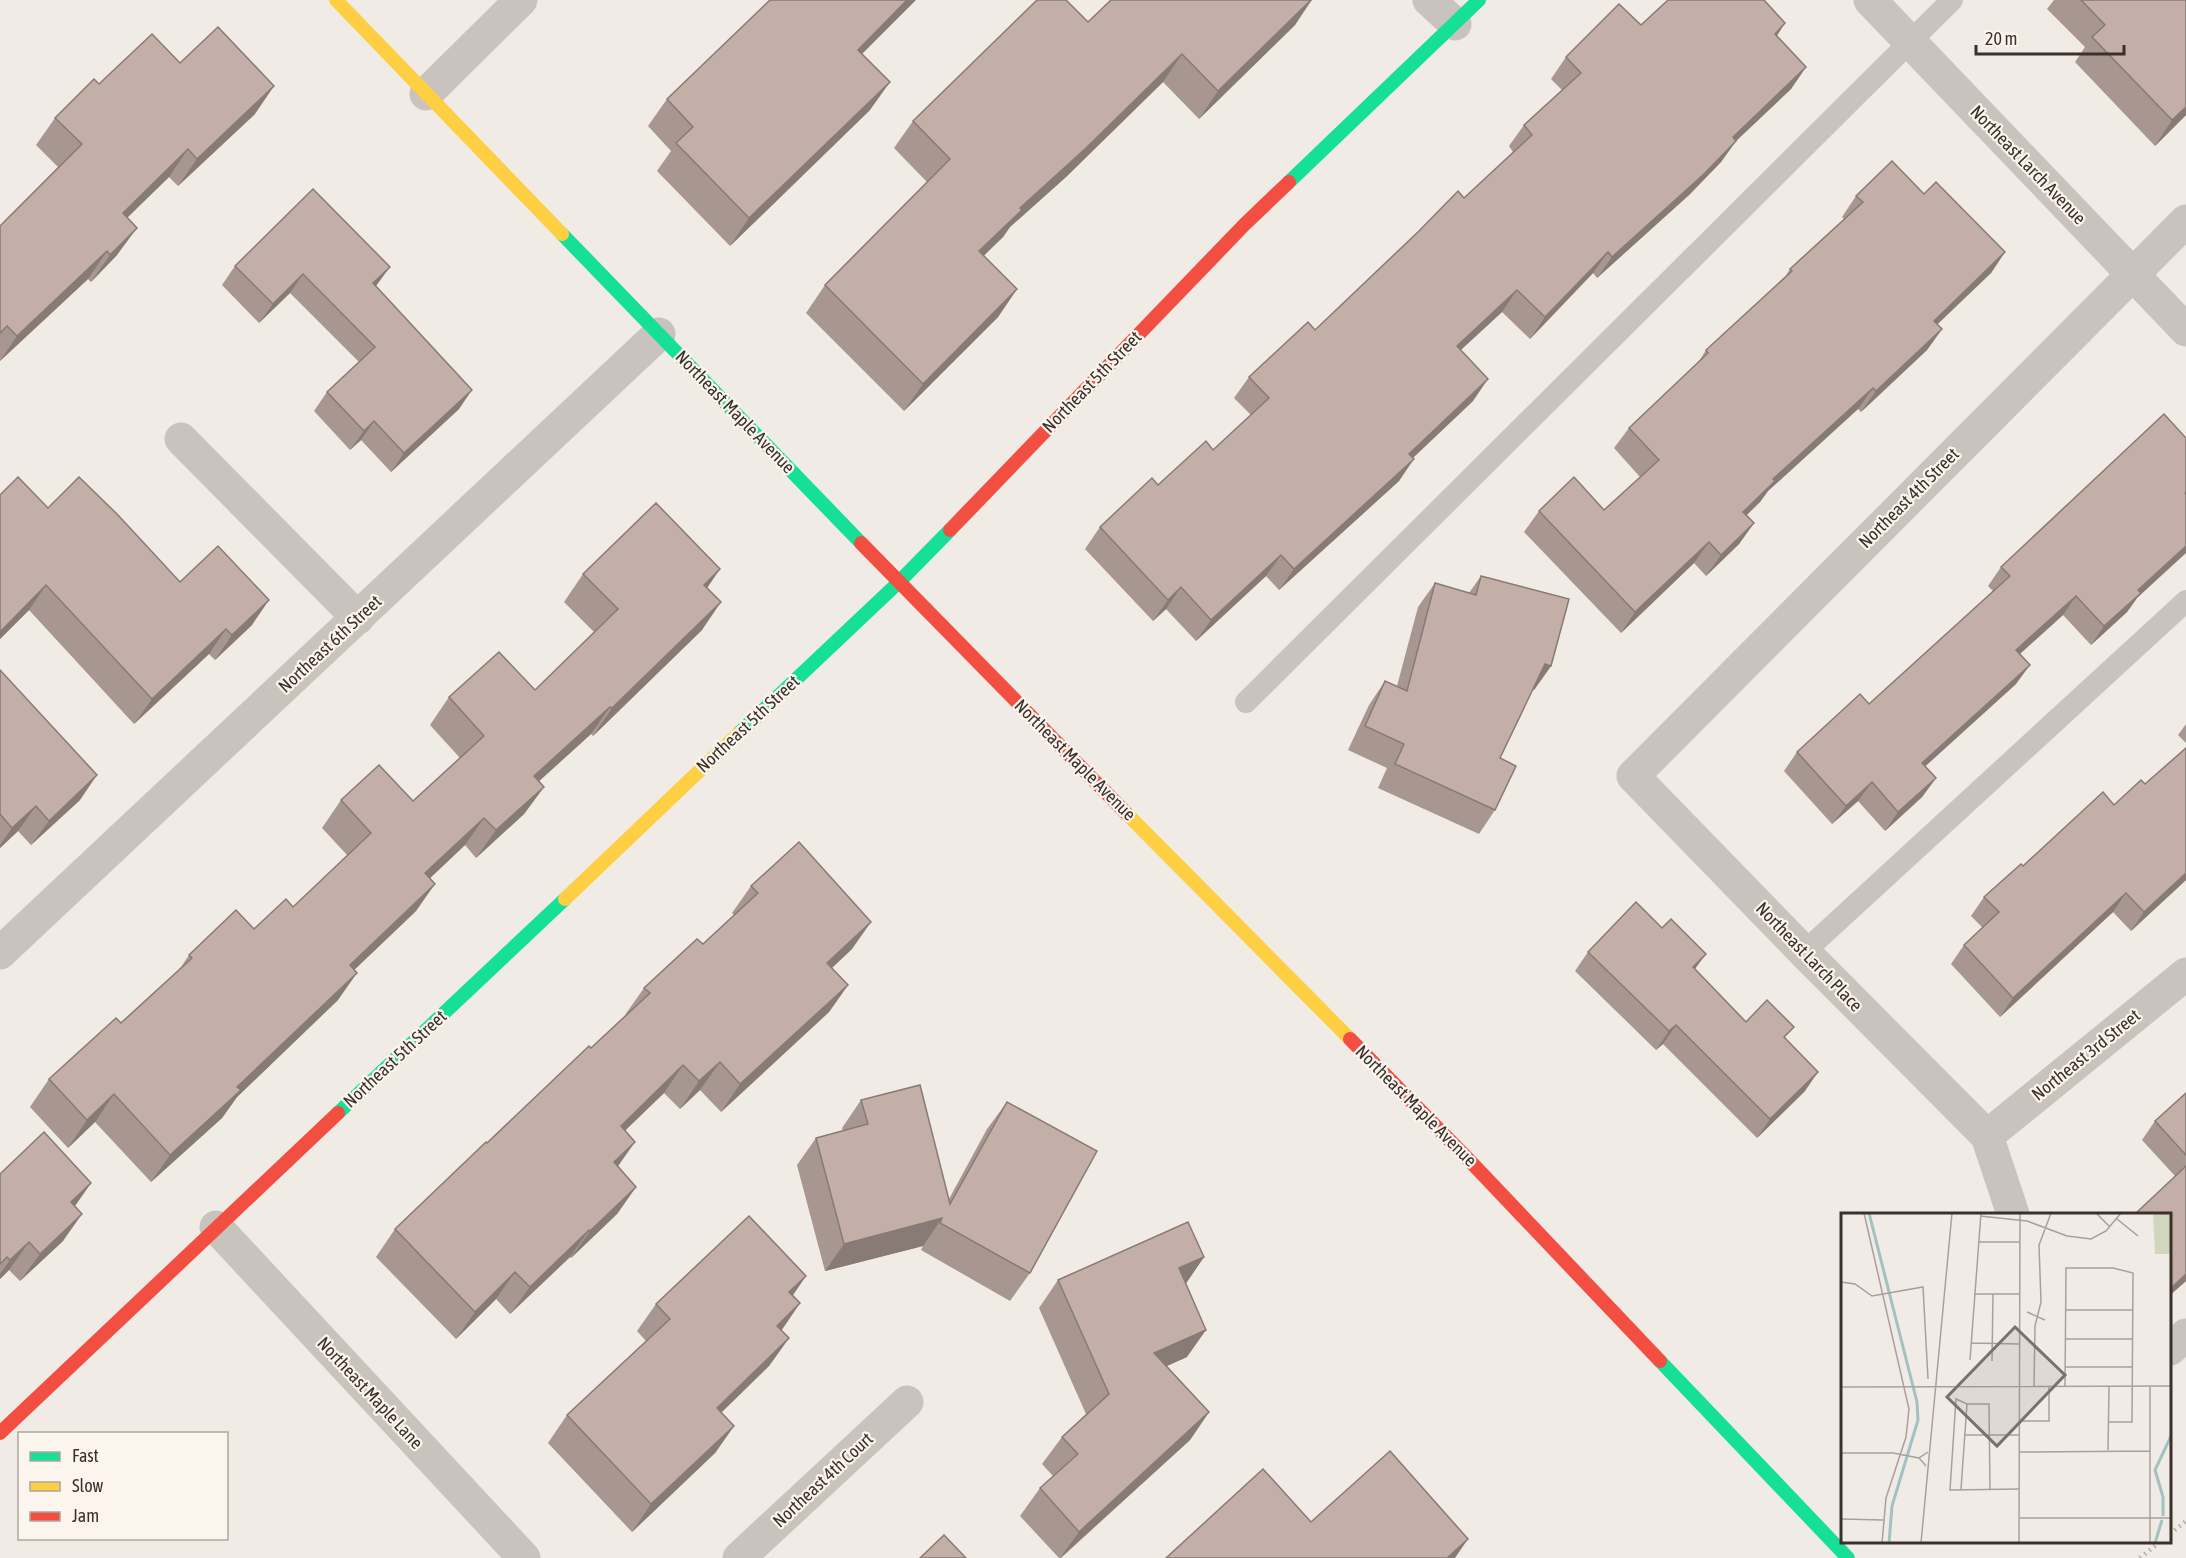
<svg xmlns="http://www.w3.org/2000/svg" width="2186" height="1558" viewBox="0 0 2186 1558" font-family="'Asap Condensed',sans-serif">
  <rect width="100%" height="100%" fill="#f0ebe5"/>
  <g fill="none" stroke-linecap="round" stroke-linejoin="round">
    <g stroke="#c9c3be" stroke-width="22">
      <polyline points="1246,702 1952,0"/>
      <polyline points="1804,952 2186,601"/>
    </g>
    <g stroke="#c9c3be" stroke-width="33">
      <polyline points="1429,0 1455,24"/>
      <polyline points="1870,0 2186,330"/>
      <polyline points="426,94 521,0"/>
      <polyline points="181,439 358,618"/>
      <polyline points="0,953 659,334"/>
      <polyline points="1987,1136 2186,974"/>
      <polyline points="2013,1214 1987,1136 1804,952 1633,776 2186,221"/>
      <polyline points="216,1227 524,1558"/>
      <polyline points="2170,1349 2186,1335"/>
      <polyline points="739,1558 907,1402"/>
    </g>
    <g stroke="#16e098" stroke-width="14">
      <polyline points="1289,182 1479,0"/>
      <polyline points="562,234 861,543"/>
      <polyline points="739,733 899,582 950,530"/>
      <polyline points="338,1113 565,899"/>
      <polyline points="1660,1361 1848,1558"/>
    </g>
    <g stroke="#ffcf43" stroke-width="14">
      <polyline points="336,0 562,234"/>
      <polyline points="1126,813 1350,1039"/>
      <polyline points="565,899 739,733"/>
    </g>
    <g stroke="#f24e42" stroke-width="14">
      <polyline points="950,530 1245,224 1289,182"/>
      <polyline points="861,543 1126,813"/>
      <polyline points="1350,1039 1469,1160 1660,1361"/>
      <polyline points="0,1433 338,1113"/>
    </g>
    <g stroke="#b1aca8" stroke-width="4.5" stroke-dasharray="1.5 4.5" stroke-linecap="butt">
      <polyline points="2170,1534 2186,1521"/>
      <polyline points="2140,1558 2160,1542"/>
    </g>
  </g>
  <g fill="#a89690">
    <polygon points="1111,0 1312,0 1295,25 1199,119 1163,82 1066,177 1010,227 1003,237 983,256 1017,289 998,317 904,411 806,313 825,285 927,182 894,148 913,121 1088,22"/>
    <polygon points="2054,0 2186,0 2186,115 2155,146 2075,62 2085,47 2047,9"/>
    <polygon points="1785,23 1777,36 1806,67 1791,89 1736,141 1721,162 1689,195 1597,278 1593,273 1530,339 1502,312 1461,350 1473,401 1412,458 1399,481 1279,590 1266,576 1196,641 1166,609 1153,621 1085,549 1100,527 1158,485 1213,450 1251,415 1234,398 1249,377 1315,330 1464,198 1513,152 1509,146 1524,125 1562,90 1551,79 1566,57 1641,25"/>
    <polygon points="862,54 870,110 730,246 657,171 671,151 648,126 667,99"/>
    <polygon points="180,63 255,114 178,186 169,177 127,218 117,255 91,282 88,279 0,361 0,226 58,167 36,145 55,118 99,84"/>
    <polygon points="313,189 376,287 459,409 391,472 361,440 350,450 314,411 327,392 359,362 290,293 259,323 222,285 235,266"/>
    <polygon points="1924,194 2005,252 1991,273 1937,324 1942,329 1927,350 1861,412 1858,409 1768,491 1760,502 1747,515 1754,523 1739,544 1706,576 1694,563 1621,633 1524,532 1539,511 1604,510 1640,477 1614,448 1629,428 1698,363 1706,350 1783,280 1790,269 1844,219 1842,217 1856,196"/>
    <polygon points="0,495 48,508 180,582 252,625 215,660 209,654 134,724 29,610 0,639"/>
    <polygon points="2001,567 2137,598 2127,612 2091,645 2063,615 2020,654 2016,684 1925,766 1936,778 1922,797 1885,831 1858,801 1832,824 1784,771 1797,752 1869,704 1993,591 1988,586"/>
    <polygon points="583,574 707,588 702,630 593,736 591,734 539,781 544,787 524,814 476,858 465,845 430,878 416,911 354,970 338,1000 237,1097 222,1118 151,1182 95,1122 68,1148 30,1107 49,1079 121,1023 179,970 189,955 254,929 293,907 348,856 322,828 341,800 413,801 460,758 430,725 449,697 535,690 594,632 564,602"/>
    <polygon points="1481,576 1551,666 1534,690 1533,689 1500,758 1495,810 1479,834 1378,788 1387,768 1348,750 1369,705 1385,681 1397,686 1418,607 1435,583 1469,593"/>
    <polygon points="0,670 80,800 31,845 18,831 0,848"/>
    <polygon points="2186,724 2186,743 2178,735"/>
    <polygon points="2186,748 2186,880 2131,931 2113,912 2000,1017 1951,964 1964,945 1983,928 1971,916 1984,897 2023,866 2145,784"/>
    <polygon points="751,886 852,949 832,968 848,985 829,1012 721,1112 700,1090 680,1109 664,1093 625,1130 618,1167 636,1187 617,1214 571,1258 570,1257 510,1314 496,1299 456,1339 376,1257 395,1229 487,1143 626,1016 625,1015 644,988 703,944 734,915 732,913"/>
    <polygon points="1588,952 1695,969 1746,1022 1786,1038 1805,1091 1757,1138 1663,1044 1656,1050 1575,971"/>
    <polygon points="2186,1093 2186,1281 2169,1296 2175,1176 2142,1140 2155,1121"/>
    <polygon points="861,1100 949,1199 987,1129 1007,1102 1030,1273 1010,1301 921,1250 923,1246 825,1271 797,1165 816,1138 843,1131 842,1128"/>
    <polygon points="0,1174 91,1183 75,1206 63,1241 20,1281 9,1270 0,1279"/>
    <polygon points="1204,1257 1186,1283 1187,1357 1167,1366 1209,1412 1190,1440 1061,1558 1059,1558 1020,1516 1040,1488 1053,1476 1042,1464 1062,1437 1086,1414 1039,1308 1058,1280"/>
    <polygon points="793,1295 800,1303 781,1331 789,1338 769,1366 721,1413 734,1426 715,1453 632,1532 548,1443 567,1415 646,1341 637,1331 656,1304"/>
  </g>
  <g fill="#887a75">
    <polygon points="907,0 916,0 839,77 858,50"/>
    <polygon points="1311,0 1295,25 1199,119 1218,91"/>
    <polygon points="1785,23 1770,45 1775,34"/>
    <polygon points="1182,54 1163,82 1066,177 1010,227 1003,237 960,279 979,251 1020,208"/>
    <polygon points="1806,67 1791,89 1736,141 1721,162 1689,195 1597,278 1612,257 1733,137"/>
    <polygon points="890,82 870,110 730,246 749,218"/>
    <polygon points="274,86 255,114 178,186 197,159"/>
    <polygon points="2186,107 2186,115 2155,146 2172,120"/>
    <polygon points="188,149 169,177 103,241 123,213"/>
    <polygon points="137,228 117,255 91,282 110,255"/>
    <polygon points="107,251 88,279 0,361 17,336"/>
    <polygon points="1608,252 1593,273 1530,339 1545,317"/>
    <polygon points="2005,252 1991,273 1919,342 1934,321"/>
    <polygon points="390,267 376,286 359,302 373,283"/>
    <polygon points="303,274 290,293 259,323 273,304"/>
    <polygon points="1017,289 998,317 904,411 923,384"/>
    <polygon points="1517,290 1502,312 1442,367 1457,346"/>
    <polygon points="1942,329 1927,350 1861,412 1876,391"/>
    <polygon points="1488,379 1473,401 1394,476 1409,454"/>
    <polygon points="1873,388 1858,409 1768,491 1760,502 1728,532 1743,512 1773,479"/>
    <polygon points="472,390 459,409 391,472 404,453"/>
    <polygon points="374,421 361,440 350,450 364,431"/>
    <polygon points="1414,459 1399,481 1279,590 1294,569"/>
    <polygon points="1754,523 1739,544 1706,576 1721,555"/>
    <polygon points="1709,542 1694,563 1621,633 1635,612"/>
    <polygon points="2186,546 2186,553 2137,598 2127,612 2091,645 2104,626 2138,590"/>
    <polygon points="1281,555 1266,576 1196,641 1211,620"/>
    <polygon points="720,569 701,597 704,585"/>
    <polygon points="46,585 29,610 0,639 0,632"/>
    <polygon points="1181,587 1166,609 1153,621 1168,600"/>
    <polygon points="2076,596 2063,615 2003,669 2016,650"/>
    <polygon points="269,600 252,625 215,660 232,635"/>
    <polygon points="721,602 702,630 593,736 612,708"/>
    <polygon points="226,629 209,654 134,724 152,699"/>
    <polygon points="1545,664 1551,666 1534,690 1528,688"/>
    <polygon points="2030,665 2016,684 1908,782 1922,763"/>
    <polygon points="610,707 591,734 515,803 534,776"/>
    <polygon points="97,775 80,800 31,845 49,821"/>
    <polygon points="1936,778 1922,797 1885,831 1898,812"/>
    <polygon points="1872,782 1858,801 1832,824 1846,806"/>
    <polygon points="544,787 524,814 476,858 496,830"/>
    <polygon points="36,806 18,831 0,848 0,845 12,828"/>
    <polygon points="484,818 465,845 406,901 425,873"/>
    <polygon points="2186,873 2186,880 2131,931 2144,912"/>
    <polygon points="435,884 416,911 330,993 350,965"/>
    <polygon points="2126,893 2113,912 2000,1017 2013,998"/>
    <polygon points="871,922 852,949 808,990 827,963"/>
    <polygon points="1706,954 1692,973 1693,967"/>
    <polygon points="357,973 338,1000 237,1097 222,1118 151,1182 170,1155 237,1087"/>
    <polygon points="848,985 829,1012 721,1112 740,1084"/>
    <polygon points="1676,1025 1663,1044 1656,1050 1669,1031"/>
    <polygon points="720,1062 700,1090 680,1109 699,1081"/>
    <polygon points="683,1065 664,1093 602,1153 621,1126"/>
    <polygon points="1818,1072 1805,1091 1757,1138 1770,1119"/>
    <polygon points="114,1094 95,1122 68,1148 87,1120"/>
    <polygon points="635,1142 616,1169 614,1162"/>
    <polygon points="91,1183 72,1210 71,1202"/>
    <polygon points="636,1187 617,1214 571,1258 590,1231"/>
    <polygon points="82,1214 63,1241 20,1281 40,1254"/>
    <polygon points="942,1218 923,1246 825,1271 844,1244"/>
    <polygon points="589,1230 570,1257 510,1314 530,1287"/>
    <polygon points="29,1242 9,1270 0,1279 0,1274 10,1260"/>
    <polygon points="1204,1257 1185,1285 1179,1268"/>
    <polygon points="515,1272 496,1299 456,1339 475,1312"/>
    <polygon points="2186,1274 2186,1281 2169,1296 2169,1290"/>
    <polygon points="806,1276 787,1304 789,1292"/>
    <polygon points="800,1303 781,1331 777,1326"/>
    <polygon points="1206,1330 1187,1357 1135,1380 1154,1353"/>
    <polygon points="789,1338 769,1366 698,1435 717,1408"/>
    <polygon points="1209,1412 1190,1440 1060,1558 1079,1532"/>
    <polygon points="734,1426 715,1453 632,1532 651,1504"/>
    <polygon points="1468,1539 1455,1558 1447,1558"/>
  </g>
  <g fill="#c3afa7" stroke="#887a75" stroke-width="1.5">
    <polygon points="770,0 907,0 858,50 890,82 749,218 676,143 693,127 667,99"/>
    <polygon points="1037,0 1066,0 1088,22 1111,0 1311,0 1218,91 1182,54 1085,149 1020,208 1022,210 979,251 1017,289 923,384 825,285 950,159 913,121"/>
    <polygon points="1668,0 1764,0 1785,23 1775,34 1806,67 1733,137 1736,141 1704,174 1612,257 1608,252 1545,317 1517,290 1457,346 1488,379 1409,454 1414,459 1294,569 1281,555 1211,620 1181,587 1168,600 1100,527 1152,478 1158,485 1206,441 1213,450 1269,398 1249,377 1308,322 1315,330 1419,231 1458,191 1464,198 1532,135 1524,125 1581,73 1566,57 1619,4 1641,25"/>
    <polygon points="2081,0 2186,0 2186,107 2172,120 2092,37 2105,25"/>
    <polygon points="218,27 274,86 197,159 188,149 123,213 137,228 110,255 107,251 17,336 7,326 0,333 0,226 82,144 55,118 94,79 99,84 152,34 180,63"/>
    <polygon points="1892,161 1924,194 1936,182 2005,252 1934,321 1942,329 1876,391 1873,388 1773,479 1775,481 1743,512 1754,523 1721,555 1709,542 1635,612 1539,511 1574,477 1604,510 1659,460 1629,428 1708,353 1706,350 1792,271 1790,269 1863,202 1856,196"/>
    <polygon points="313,189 390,267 373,283 472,390 404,453 374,421 364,431 327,392 375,347 303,274 273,304 235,266"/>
    <polygon points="2164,414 2186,438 2186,492 2185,493 2186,495 2186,546 2138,590 2141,593 2104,626 2076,596 2016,650 2030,665 1922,763 1936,778 1898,812 1872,782 1846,806 1797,752 1860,694 1869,704 2010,576 2001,567"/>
    <polygon points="18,477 48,508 79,477 117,514 180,582 218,546 269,600 232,635 226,629 152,699 46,585 0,632 0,495"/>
    <polygon points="656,503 720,569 704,585 721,602 612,708 610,707 534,776 544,787 496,830 484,818 425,873 435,884 350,965 357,973 237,1087 241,1090 170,1155 114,1094 87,1120 49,1079 116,1018 121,1023 192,958 189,955 236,910 254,929 286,899 293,907 371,833 341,800 379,765 413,801 484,736 449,697 499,652 535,690 618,609 583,574"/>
    <polygon points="1481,576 1569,599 1551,666 1545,664 1500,758 1516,766 1495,810 1395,764 1404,744 1365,726 1385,681 1407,691 1435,583 1476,595"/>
    <polygon points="0,670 97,775 49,821 36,806 12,828 0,814"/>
    <polygon points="2186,748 2186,873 2144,912 2126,893 2013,998 1964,945 1999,912 1984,897 2021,864 2023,866 2103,792 2114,805 2141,780 2145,784"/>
    <polygon points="799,842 871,922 827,963 848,985 740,1084 720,1062 699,1081 683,1065 621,1126 635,1142 614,1162 636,1187 590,1231 589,1230 530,1287 515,1272 475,1312 395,1229 486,1142 487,1143 589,1046 591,1048 650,993 644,988 697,939 703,944 758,893 751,886"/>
    <polygon points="1636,902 1662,928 1671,919 1706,954 1693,967 1746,1022 1767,1000 1794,1027 1784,1037 1818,1072 1770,1119 1676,1025 1669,1031 1588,952"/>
    <polygon points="920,1085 950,1204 1007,1102 1097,1151 1030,1273 940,1223 942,1218 844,1244 816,1138 868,1124 861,1100"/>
    <polygon points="2186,1093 2186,1155 2155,1121"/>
    <polygon points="44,1132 91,1183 71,1202 82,1214 40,1254 29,1242 10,1260 7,1257 0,1264 0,1174"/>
    <polygon points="2186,1166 2186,1274 2169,1290 2169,1215 2134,1215"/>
    <polygon points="749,1216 806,1276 789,1292 800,1303 777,1326 789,1338 717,1408 734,1426 651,1504 567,1415 670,1319 656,1304"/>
    <polygon points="1188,1222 1204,1257 1179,1268 1206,1330 1154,1353 1209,1412 1079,1532 1040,1488 1078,1454 1062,1437 1109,1394 1058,1280"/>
    <polygon points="1390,1451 1468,1539 1447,1558 1166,1558 1263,1469 1311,1522"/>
    <polygon points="944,1535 966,1558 920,1558"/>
  </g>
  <g text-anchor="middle" stroke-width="4.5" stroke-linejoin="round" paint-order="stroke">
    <g font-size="18" fill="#3b302b" stroke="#fbf5ee">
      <text transform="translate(2028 165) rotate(46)" y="6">Northeast Larch Avenue</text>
      <text transform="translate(1092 382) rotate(-46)" y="6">Northeast 5th Street</text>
      <text transform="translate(735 412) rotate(46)" y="6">Northeast Maple Avenue</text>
      <text transform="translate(1909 498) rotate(-45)" y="6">Northeast 4th Street</text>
      <text transform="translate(330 644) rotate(-43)" y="6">Northeast 6th Street</text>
      <text transform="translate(748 724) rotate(-43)" y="6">Northeast 5th Street</text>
      <text transform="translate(1075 760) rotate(45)" y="6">Northeast Maple Avenue</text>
      <text transform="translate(1809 957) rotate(46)" y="6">Northeast Larch Place</text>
      <text transform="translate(2086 1055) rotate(-39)" y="6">Northeast 3rd Street</text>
      <text transform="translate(395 1059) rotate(-43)" y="6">Northeast 5th Street</text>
      <text transform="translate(1416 1106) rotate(45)" y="6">Northeast Maple Avenue</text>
      <text transform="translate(370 1393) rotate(47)" y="6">Northeast Maple Lane</text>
      <text transform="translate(823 1480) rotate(-43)" y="6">Northeast 4th Court</text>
    </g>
  </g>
  <g transform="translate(1841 1213)">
    <rect width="330" height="330" fill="#f0ebe5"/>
    <path d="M312 0H330V41H314Z" fill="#d1d6bf"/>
    <path fill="none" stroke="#a1c2c1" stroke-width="3" d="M28 0 76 189 77 207 51 293 48 330M322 303V284L314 257 330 223M314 330 321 307"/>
    <path fill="none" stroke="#a8a09b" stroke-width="1.5" d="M23 0 68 196 65 224 45 285 41 330M255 0 269 14M139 3 186 8 226 23 250 26 265 18 280 0M276 6 297 23M137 29H179M0 69 14 71 31 83 82 74 87 166M133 81H178M225 97H292M186 99 204 107M224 126H292M130 130 178 131M129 147 140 0M151 148 152 81M225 154H292M193 173 194 113 200 89 198 32 210 0M224 173 225 55H272L292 60 291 209H267M309 173V330M0 174 330 173M178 208H208V174M123 222H178M267 237 268 173M179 239 309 238M0 240H52L78 245M85 253 78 245 87 239M120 276 126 191M149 276 148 191H126L115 186 109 277 179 276M179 305H330M0 306 42 307M80 330 111 0M178 330 179 0"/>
    <path fill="#7a716c" fill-opacity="0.15" stroke="#7a716c" stroke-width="3" d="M174 114 224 162 156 233 106 184Z"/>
    <rect width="330" height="330" fill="none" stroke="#3b302b" stroke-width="3"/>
  </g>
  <rect x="18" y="1432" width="210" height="108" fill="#fbf5ee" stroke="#aea6a0" stroke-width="1.5"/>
  <rect x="30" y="1452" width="30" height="9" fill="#16e098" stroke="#aea6a0" stroke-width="1.5"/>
  <text x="72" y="1462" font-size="18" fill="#3b302b">Fast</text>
  <rect x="30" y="1482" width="30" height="9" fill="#ffcf43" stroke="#aea6a0" stroke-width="1.5"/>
  <text x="72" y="1492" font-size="18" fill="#3b302b">Slow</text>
  <rect x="30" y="1512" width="30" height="9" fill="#f24e42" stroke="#aea6a0" stroke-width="1.5"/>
  <text x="72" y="1522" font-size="18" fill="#3b302b">Jam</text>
  <path d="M1976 45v9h148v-9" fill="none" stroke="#3b302b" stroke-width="3"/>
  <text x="1985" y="45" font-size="18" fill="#3b302b" stroke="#fbf5ee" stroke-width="4.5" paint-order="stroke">20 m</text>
</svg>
